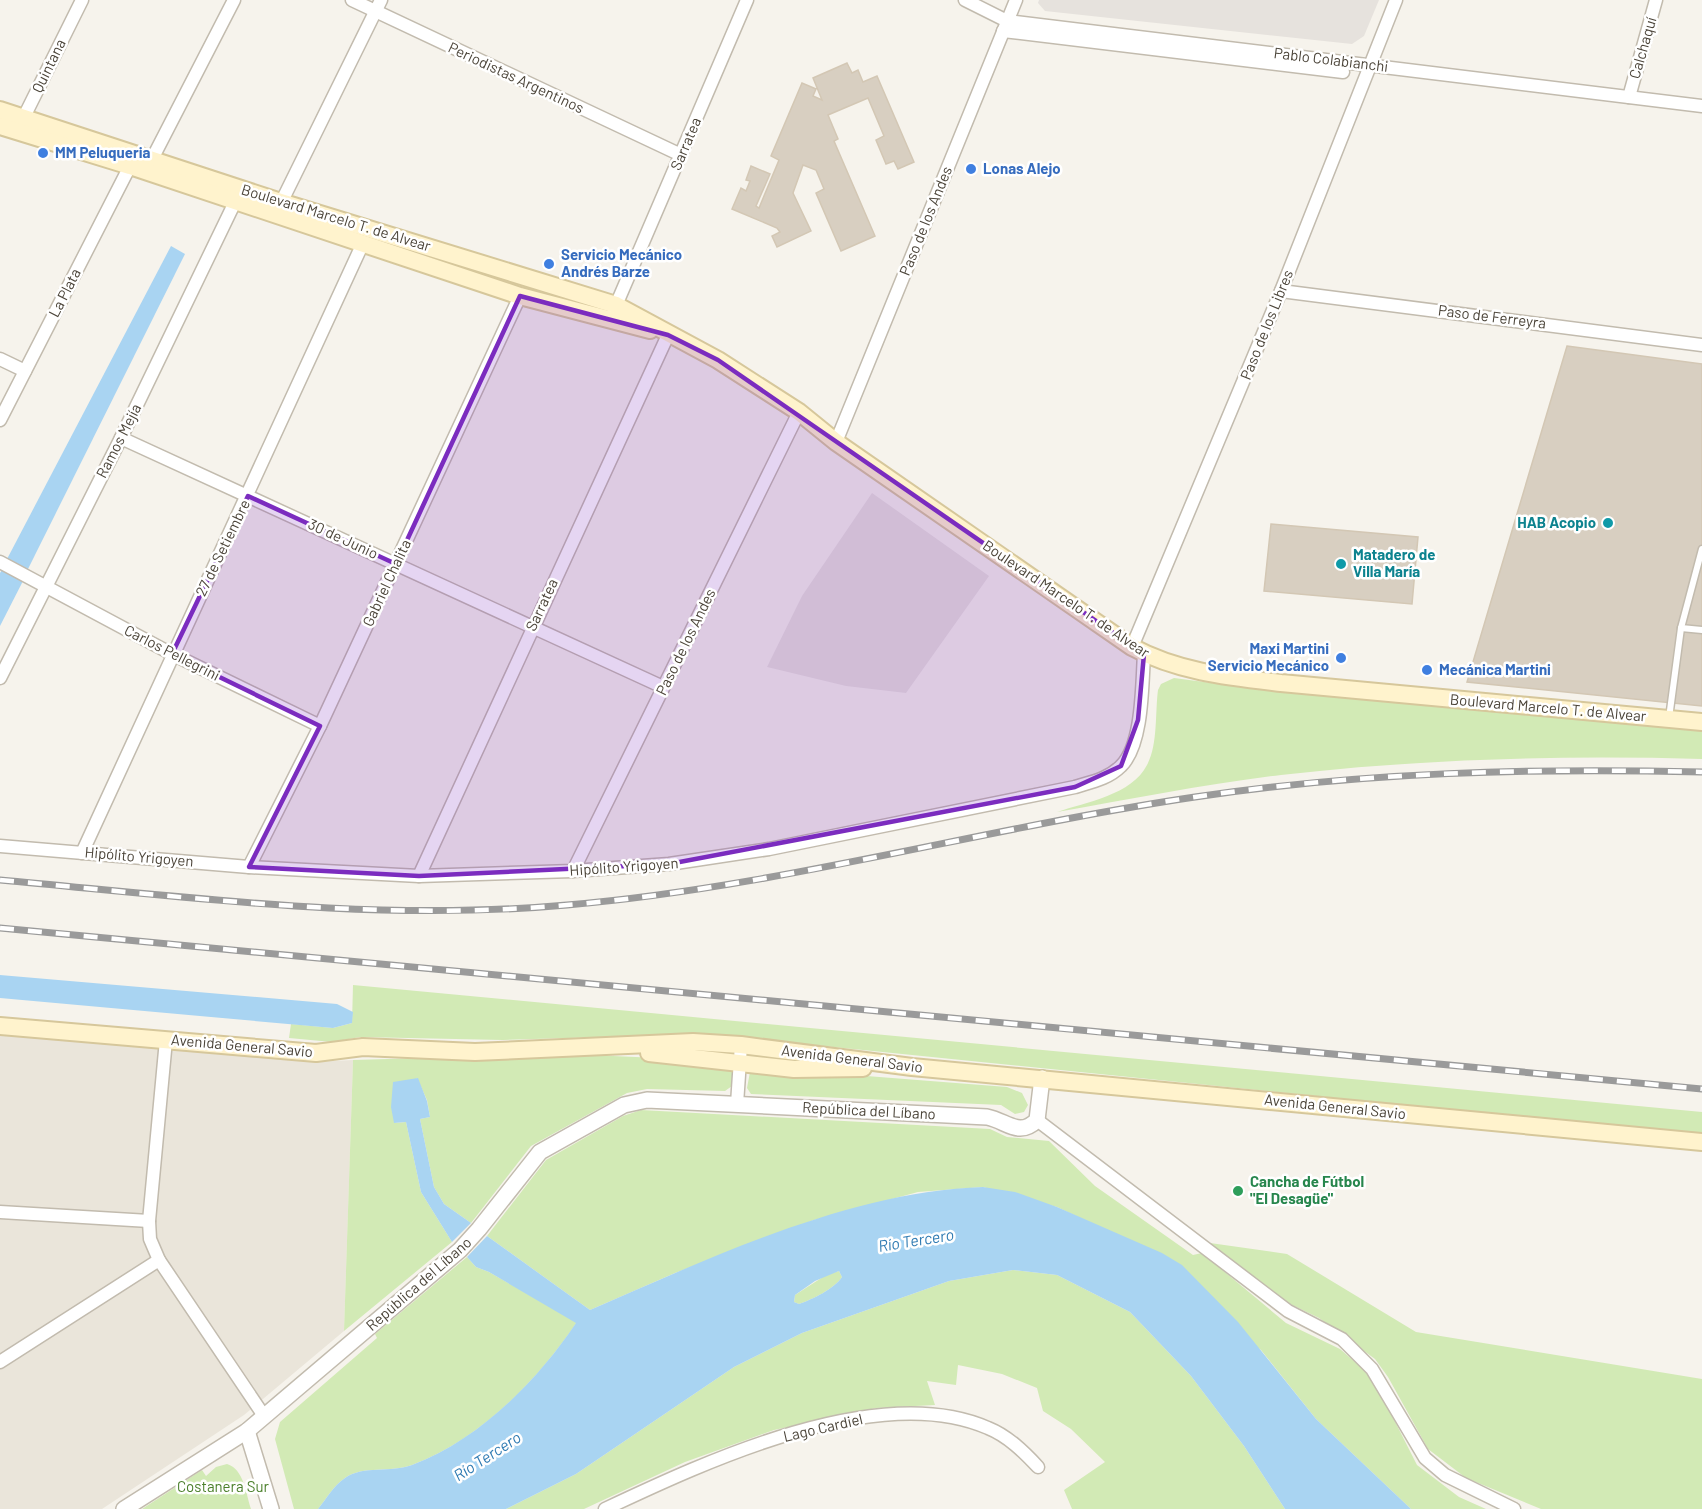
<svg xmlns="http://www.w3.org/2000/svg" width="1702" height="1509" viewBox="0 0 1702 1509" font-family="Barlow,sans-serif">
  <rect width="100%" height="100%" fill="#f6f3ec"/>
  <polygon fill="#eae5da" points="0,1035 315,1062 353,1060 344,1331 244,1415 102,1509 0,1509"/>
  <g fill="#e6e2dd">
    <polygon points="1039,0 1379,0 1364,36 1352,44 1045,11 1038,3"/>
    <polygon points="872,493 989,576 906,693 846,686 767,667 802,596"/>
  </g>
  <g fill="#d2eab5">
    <path d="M1174 678 1279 692 1702 729V759C1561 755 1421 759 1281 775 1206 784 1132 799 1057 812 1086 802 1132 795 1147 765 1158 745 1155 713 1158 690L1161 684Z"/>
    <polygon points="353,985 1702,1112 1702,1135 705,1034 503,1040 360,1037 332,1042 289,1038 291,1024 333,1028 352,1023"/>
    <polygon points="568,1054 658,1058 732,1070 732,1086 725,1091 647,1089 627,1093 531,1146 471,1223 444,1204 434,1187 420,1119 430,1117 427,1100 417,1078 394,1123 406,1122 421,1192 452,1242 344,1331 353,1060"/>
    <polygon points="750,1072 841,1074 1007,1087 1022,1093 1028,1105 1024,1112 1015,1114 1001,1105 751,1094 747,1088"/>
    <polygon points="641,1110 990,1129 1007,1137 1049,1141 1095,1186 1193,1255 1202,1253 1286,1323 1340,1349 1363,1369 1380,1392 1417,1465 1459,1497 1486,1509 1411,1509 1316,1419 1261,1350 1091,1223 1057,1207 983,1187 918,1192 814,1220 675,1273 590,1310 487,1236 546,1160 623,1116"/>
    <polygon points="1203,1242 1287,1254 1416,1332 1702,1379 1702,1509 1541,1509 1466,1478 1428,1449 1388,1377 1375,1359 1319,1318 1284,1301"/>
    <path d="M467 1257 476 1267 489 1272 577 1322C537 1381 480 1440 412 1465 391 1473 363 1465 345 1478 333 1486 327 1498 318 1509H294L275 1439 280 1422 377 1338 375 1334Z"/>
    <polygon points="1013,1270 1057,1275 1130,1312 1191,1376 1244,1446 1285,1509 1072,1509 1064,1490 1105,1462 1071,1429 1043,1411 1037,1388 1002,1374 958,1365 956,1385 927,1381 935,1405 876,1408 774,1430 685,1462 584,1509 506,1509 576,1474 734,1367 802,1333 949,1281"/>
    <path d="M839 1271 842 1277C834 1289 813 1299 799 1304L794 1302 795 1295 826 1275Z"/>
    <path d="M227 1464C244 1469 246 1494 251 1509H142L202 1470 206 1476 216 1467Z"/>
  </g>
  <g fill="#a9d4f2" fill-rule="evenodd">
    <polygon points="171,246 185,254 27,571 6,561"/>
    <polygon points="3,568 24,579 0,626 0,573"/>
    <polygon points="0,975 337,1004 353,1012 352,1023 333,1028 0,998"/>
    <polygon points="418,1078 427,1101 430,1117 420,1119 434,1187 444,1204 471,1223 452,1242 421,1192 406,1122 394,1123 391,1107 393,1082"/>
    <path d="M983 1187 1015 1192 1057 1207 1162 1253 1182 1265 1238 1322 1316 1419 1411 1509H1285L1244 1446 1191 1376 1130 1312 1057 1275 1013 1270 949 1281 802 1333 734 1367 576 1474 506 1509H318C327 1498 333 1486 345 1478 363 1465 391 1473 412 1465 479 1440 537 1381 576 1323L489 1272 476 1267 467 1257 487 1236 590 1310C710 1258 851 1191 983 1187ZM839 1271 842 1277C834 1289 813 1299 799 1304L794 1302 795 1295 815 1281Z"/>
  </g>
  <g fill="#d8cfc1" stroke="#d3c7b4" stroke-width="1.5">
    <polygon points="847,63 852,73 858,70 863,82 877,76 914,162 898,169 894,161 886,164 876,140 884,136 868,98 828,115 838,139 834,141 875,236 841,251 816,193 824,189 816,170 803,165 793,193 811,231 777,247 772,236 780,232 777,228 732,209 741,188 746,191 750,181 746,180 751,166 770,174 756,206 759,208 779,160 771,156 802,83 816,89 813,96 822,100 813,78"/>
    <polygon points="1567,346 1702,364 1702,706 1467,682"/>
    <polygon points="1271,524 1418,537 1412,604 1264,591"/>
  </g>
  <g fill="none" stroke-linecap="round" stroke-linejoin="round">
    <g stroke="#c2bbae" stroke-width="9">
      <g id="service">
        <polyline points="1681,628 1702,630"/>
        <polyline points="1669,718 1681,628 1702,549"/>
      </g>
    </g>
    <g stroke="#c2bbae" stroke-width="15">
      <g id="minor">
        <polyline points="352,0 681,155"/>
        <polyline points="965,0 1007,21 1702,106"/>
        <polyline points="1003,31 1343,72"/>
        <polyline points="1629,97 1656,0"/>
        <polyline points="20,125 82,0"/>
        <polyline points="149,165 234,0"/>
        <polyline points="278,209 381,0"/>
        <polyline points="1281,291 1702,345"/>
        <polyline points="614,310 747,0"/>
        <polyline points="0,359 25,371"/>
        <polyline points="0,420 130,166"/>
        <polyline points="121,438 663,687"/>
        <polyline points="836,442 1016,0"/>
        <polyline points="0,562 172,654 320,726"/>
        <polyline points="1132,647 1281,291 1396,0"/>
        <polyline points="0,678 121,438 235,202"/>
        <path d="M0 846 249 867 419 876 573 871 669 864 769 849 1075 787C1091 782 1108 779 1121 766 1143 745 1142 684 1144 654"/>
        <polyline points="82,853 363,243"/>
        <polyline points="249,867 320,726 520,296"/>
        <polyline points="573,871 799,412"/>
        <polyline points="419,876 668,335"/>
        <polyline points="166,1040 149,1221 150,1239 159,1260 264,1416"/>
        <polyline points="737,1104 741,1045"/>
        <polyline points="1037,1120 1288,1311 1342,1339 1372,1369 1425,1458 1445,1475 1514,1509"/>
        <polyline points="0,1212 149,1221"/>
        <polyline points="0,1362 159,1260"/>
        <path d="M605 1509C705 1462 879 1380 988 1428 1008 1436 1024 1452 1038 1467"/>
      </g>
    </g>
    <g stroke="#c2bbae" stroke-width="18">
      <g id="tertiary">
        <polyline points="247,1431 271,1509"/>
        <path d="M124 1509 247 1431 460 1250 479 1229 540 1152 624 1105 647 1100 987 1117C1007 1121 1019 1138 1037 1120L1042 1078"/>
      </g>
    </g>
    <g stroke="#d6c79b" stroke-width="20">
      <g id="secondary">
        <path d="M0 110 281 202 616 305 718 360 799 412 836 442 1132 647C1178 672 1229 677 1281 683L1702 722"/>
        <polyline points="0,126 130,166 520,296 650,330"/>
        <polyline points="0,1026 316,1053 363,1047 475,1052 693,1042 741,1045 912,1067 1702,1142"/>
        <polyline points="649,1053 794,1069 863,1068"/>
      </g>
    </g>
    <use href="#service" stroke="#fff" stroke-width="6"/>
    <use href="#minor" stroke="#fff" stroke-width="12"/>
    <use href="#tertiary" stroke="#fff" stroke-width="15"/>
    <use href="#secondary" stroke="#fff3cd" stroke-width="16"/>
    <g stroke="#9a9a9a" stroke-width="7">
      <g id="rail">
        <path d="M0 880C189 897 378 922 567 905 779 887 985 828 1195 797 1363 772 1533 768 1702 772"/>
        <polyline points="0,928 1702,1089"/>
      </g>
    </g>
    <use href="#rail" stroke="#fff" stroke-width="4.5" stroke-dasharray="14" stroke-linecap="butt"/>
  </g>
  <path fill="#7b2cbf" fill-opacity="0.2" stroke="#7b2cbf" stroke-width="4.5" stroke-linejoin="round" d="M520 296 668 335 718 360 1144 654 1138 720 1121 766 1075 787 669 864 419 876 249 867 320 726 172 654 248 496 396 564Z"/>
  <g fill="#3f7fe0" stroke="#fff" stroke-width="2">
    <circle cx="43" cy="153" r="6"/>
    <circle cx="971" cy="169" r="6"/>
    <circle cx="549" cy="264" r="6"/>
    <circle cx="1341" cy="658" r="6"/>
    <circle cx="1427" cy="670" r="6"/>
  </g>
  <g fill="#0f9aa8" stroke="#fff" stroke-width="2">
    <circle cx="1608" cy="523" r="6"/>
    <circle cx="1341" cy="564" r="6"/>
  </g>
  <circle fill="#2e9e5b" stroke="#fff" stroke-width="2" cx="1238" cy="1191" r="6"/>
  <g text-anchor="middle" stroke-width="5" stroke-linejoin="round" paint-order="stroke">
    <g font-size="15" fill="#4b4439" stroke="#fff">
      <text transform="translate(1643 48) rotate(-74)" y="5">Calchaquí</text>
      <text transform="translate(1331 60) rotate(7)" y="5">Pablo Colabianchi</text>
      <text transform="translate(49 66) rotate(-64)" y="5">Quintana</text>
      <text transform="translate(516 78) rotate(25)" y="5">Periodistas Argentinos</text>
      <text transform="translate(686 144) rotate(-67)" y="5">Sarratea</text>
      <text transform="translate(336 218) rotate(17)" y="5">Boulevard Marcelo T. de Alvear</text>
      <text transform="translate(926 221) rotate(-68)" y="5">Paso de los Andes</text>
      <text transform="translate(65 293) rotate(-63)" y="5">La Plata</text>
      <text transform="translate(1492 317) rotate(7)" y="5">Paso de Ferreyra</text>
      <text transform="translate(1267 325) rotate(-68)" y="5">Paso de los Libres</text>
      <text transform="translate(119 441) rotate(-63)" y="5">Ramos Mejía</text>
      <text transform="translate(343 539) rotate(25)" y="5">30 de Junio</text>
      <text transform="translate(223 548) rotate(-64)" y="5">27 de Setiembre</text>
      <text transform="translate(387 583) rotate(-65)" y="5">Gabriel Chalita</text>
      <text transform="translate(1066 599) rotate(34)" y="5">Boulevard Marcelo T. de Alvear</text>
      <text transform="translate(542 605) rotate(-65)" y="5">Sarratea</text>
      <text transform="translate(686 642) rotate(-64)" y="5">Paso de los Andes</text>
      <text transform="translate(172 653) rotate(27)" y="5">Carlos Pellegrini</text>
      <text transform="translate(1548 708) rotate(5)" y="5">Boulevard Marcelo T. de Alvear</text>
      <text transform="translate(139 857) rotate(5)" y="5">Hipólito Yrigoyen</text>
      <text transform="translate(624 867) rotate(-4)" y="5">Hipólito Yrigoyen</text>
      <text transform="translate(242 1046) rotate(5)" y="5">Avenida General Savio</text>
      <text transform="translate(852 1059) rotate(7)" y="5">Avenida General Savio</text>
      <text transform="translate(1335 1107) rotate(6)" y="5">Avenida General Savio</text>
      <text transform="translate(869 1111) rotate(3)" y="5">República del Líbano</text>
      <text transform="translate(419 1284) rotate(-41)" y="5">República del Líbano</text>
      <text transform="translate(823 1428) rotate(-13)" y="5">Lago Cardiel</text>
    </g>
    <g font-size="15" font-weight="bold" fill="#366cbe" stroke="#fff" text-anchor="start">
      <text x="55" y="158">MM Peluqueria</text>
      <text x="983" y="174">Lonas Alejo</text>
      <text x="561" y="260">Servicio Mecánico<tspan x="561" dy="17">Andrés Barze</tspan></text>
      <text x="1329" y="654" text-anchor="end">Maxi Martini<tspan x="1329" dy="17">Servicio Mecánico</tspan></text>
      <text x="1439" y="675">Mecánica Martini</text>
    </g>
    <g font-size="15" font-weight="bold" fill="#0d838f" stroke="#fff" text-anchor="end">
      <text x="1596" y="528">HAB Acopio</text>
      <text x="1353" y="560" text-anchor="start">Matadero de<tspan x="1353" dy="17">Villa María</tspan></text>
    </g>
    <g font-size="15" font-weight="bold" fill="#27864d" stroke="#fff" text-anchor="start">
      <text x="1250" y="1187">Cancha de Fútbol<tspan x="1250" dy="17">"El Desagüe"</tspan></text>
    </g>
    <g font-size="15" fill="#4a7f2a" stroke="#fff">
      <text x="223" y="1492">Costanera Sur</text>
    </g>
    <g font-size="16" font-style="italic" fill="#2e7ab2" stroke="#fff">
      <text transform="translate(916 1240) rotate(-9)" y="6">Río Tercero</text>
      <text transform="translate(487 1456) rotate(-33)" y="6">Río Tercero</text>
    </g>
  </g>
</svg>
